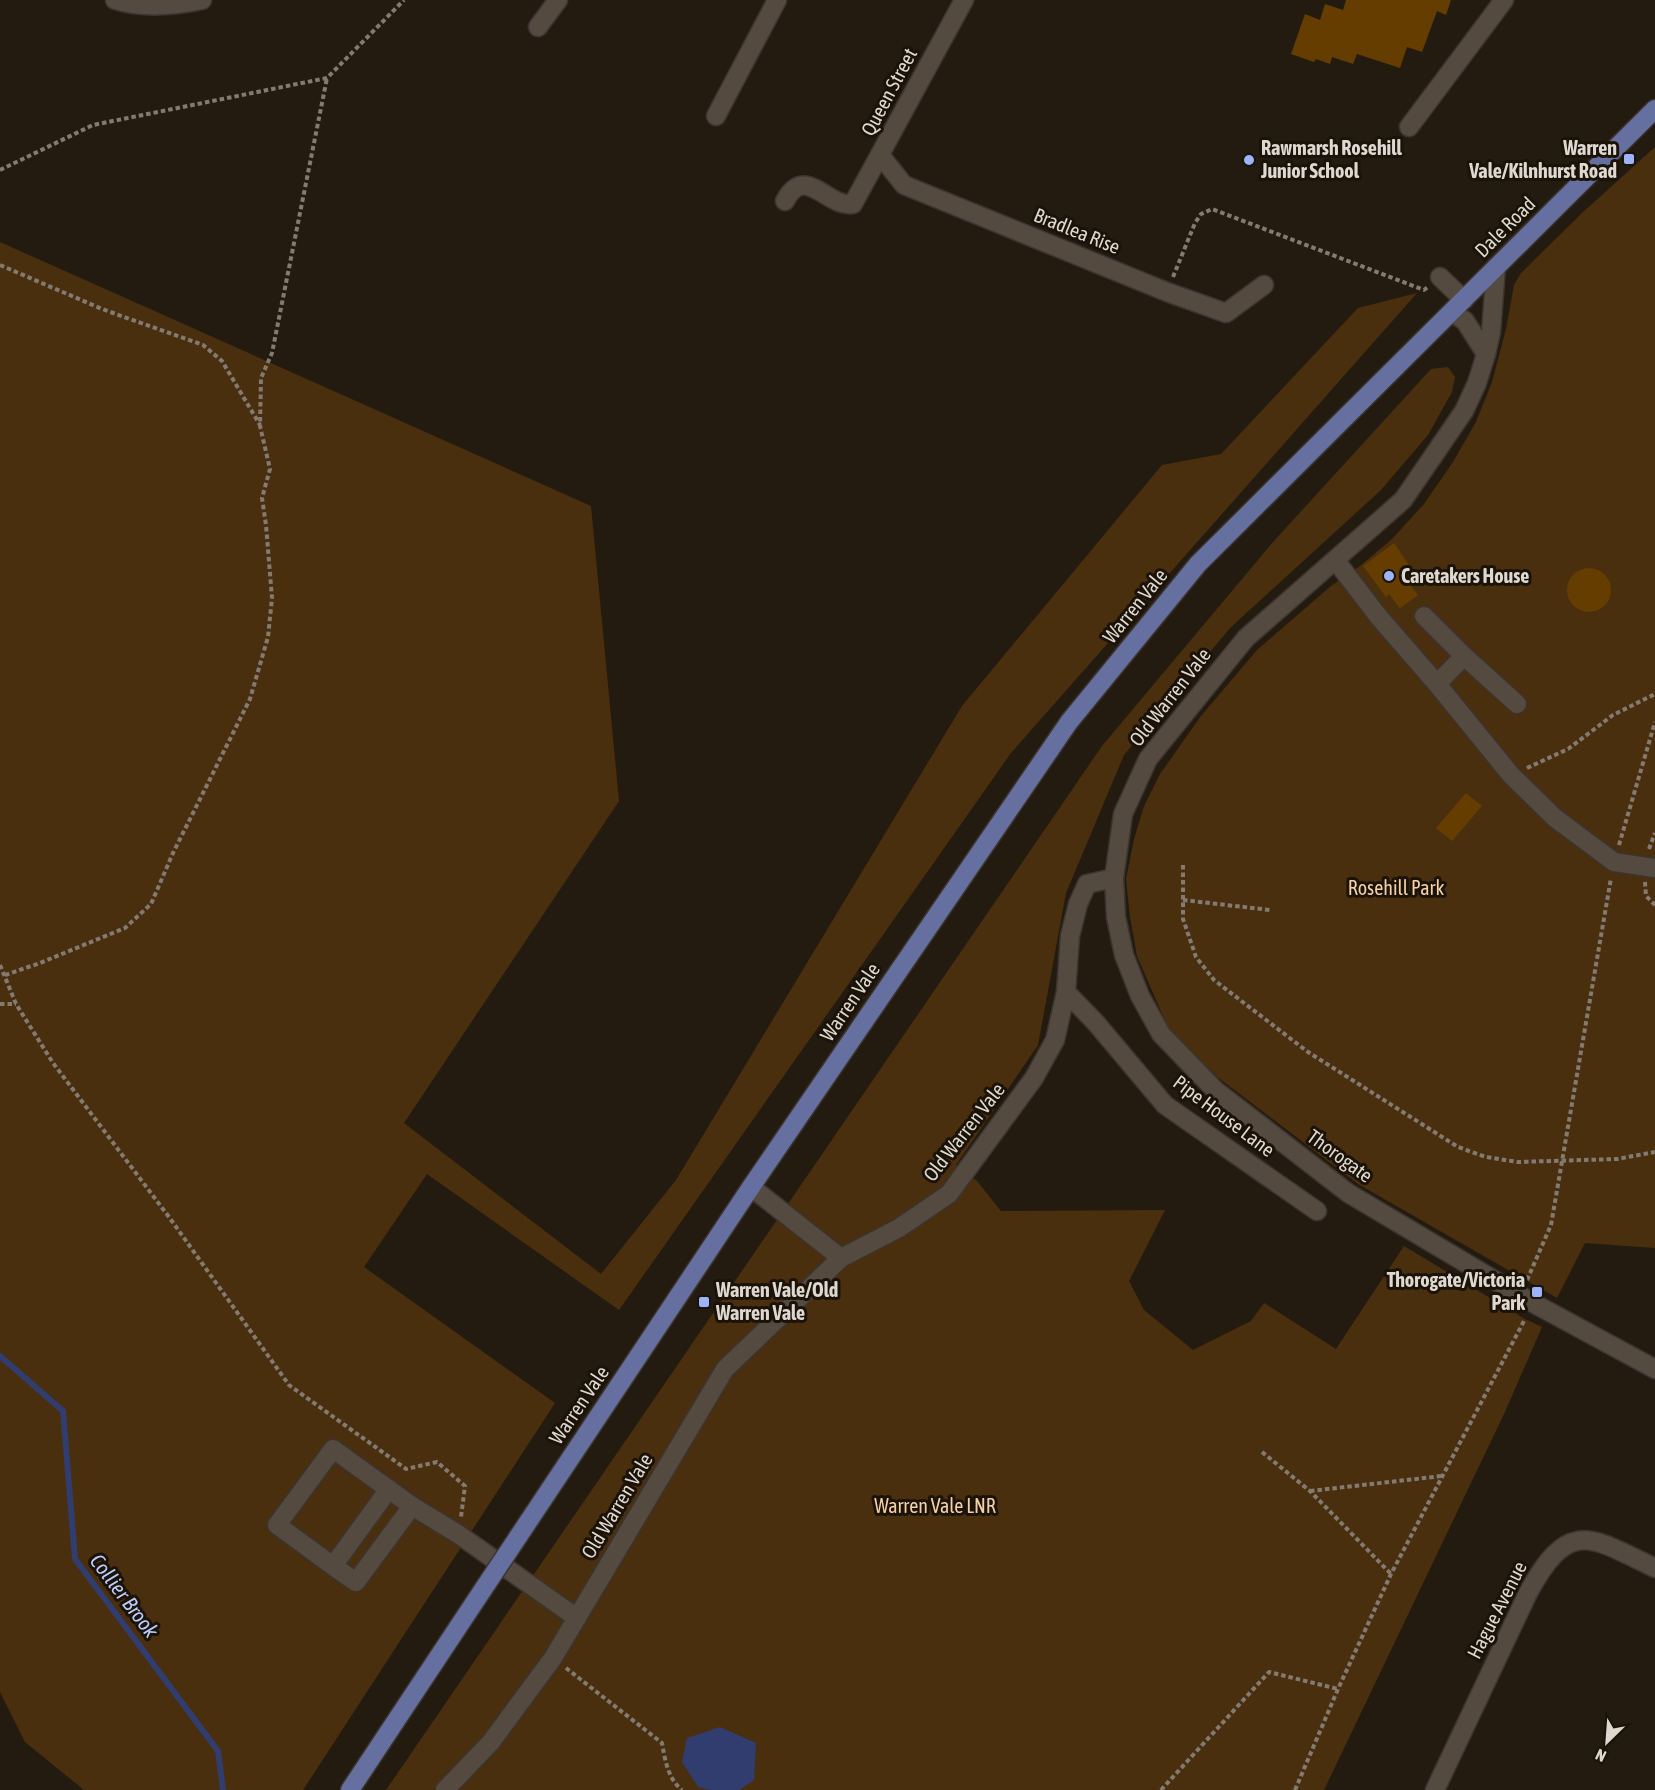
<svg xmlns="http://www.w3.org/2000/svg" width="1655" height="1790" viewBox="0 0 1655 1790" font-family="'Asap Condensed',sans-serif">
  <rect width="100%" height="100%" fill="#241b10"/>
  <g fill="#4a2f0e">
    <polygon points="1655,147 1655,1248 1585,1243 1557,1298 1358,1184 1216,1076 1170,1032 1137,956 1130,917 1126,879 1134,839 1144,806 1160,774 1201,716 1257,650 1331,586 1360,566 1392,539 1424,504 1453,462 1476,422 1492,382 1506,329 1514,285 1521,273 1581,214"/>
    <polygon points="0,242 591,506 619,801 404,1123 601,1274 676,1180 962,706 1162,465 1221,454 1358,308 1417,293 1011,753 619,1310 427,1174 364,1267 555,1403 303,1790 84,1790 25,1742 0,1692"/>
    <polygon points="1448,367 1455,377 1452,392 1428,435 1381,490 1230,628 1124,755 1066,893 1038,1045 956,1165 977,1181 1001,1211 1165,1210 1129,1281 1144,1310 1193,1350 1251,1321 1264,1303 1336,1349 1404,1246 1525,1319 1542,1327 1504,1414 1324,1790 386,1790 1102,746 1273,542 1431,369"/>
  </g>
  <polygon fill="#303d6e" points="720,1727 756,1743 754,1780 739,1790 710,1790 698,1787 682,1762 687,1738"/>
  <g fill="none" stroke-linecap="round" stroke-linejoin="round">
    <polyline stroke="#303d6e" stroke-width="6" points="0,1356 63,1411 75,1559 218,1751 223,1790"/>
  </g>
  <g fill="#653d00">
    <polygon points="1346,0 1451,0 1446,15 1437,11 1422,52 1407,47 1400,68 1357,54 1353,64 1332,57 1330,64 1316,59 1314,62 1291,54 1305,14 1320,20 1325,4 1343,10"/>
    <polygon points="1394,543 1411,568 1404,573 1410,580 1408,582 1418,595 1400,608 1389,594 1386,597 1363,566"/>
    <circle cx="1589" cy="590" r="22"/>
    <polygon points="1466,793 1482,806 1452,841 1436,828"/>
  </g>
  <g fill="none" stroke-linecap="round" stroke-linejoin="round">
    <g stroke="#3b342f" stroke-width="21">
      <g id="minor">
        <path d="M115 0C141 8 174 6 202 0"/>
        <polyline points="538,27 558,0"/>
        <polyline points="716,116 777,0"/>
        <polyline points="1409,127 1504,0"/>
        <polyline points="880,155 904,185 1167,292 1226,313 1264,285"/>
        <path d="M785 201C805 162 828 209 853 204L964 0"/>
        <polyline points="1440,277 1464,300"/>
        <polyline points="1452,312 1465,321 1486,354 1477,383 1464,411 1403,500 1246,638 1148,759 1123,814 1114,878 1116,917 1124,955 1140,996 1161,1034 1215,1090 1348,1193 1533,1303 1655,1369"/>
        <polyline points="1486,354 1491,332 1496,267"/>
        <polyline points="1336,561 1378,616 1437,684 1464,656 1517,704"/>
        <polyline points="1424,616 1464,656"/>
        <polyline points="1437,684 1511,775 1555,818 1614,862 1655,868"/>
        <polyline points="1066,992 1096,1023 1165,1105 1317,1211"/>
        <polyline points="751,1187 841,1258"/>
        <polyline points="412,1506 458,1534 577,1618"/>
        <polyline points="333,1566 277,1525 333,1449 412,1506 356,1582 333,1566 389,1489"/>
        <polyline points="445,1790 491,1742 553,1658 725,1369 841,1258 899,1228 949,1194 1034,1078 1055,1040 1066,992 1070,936 1078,904 1087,884 1114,878"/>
        <path d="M1435 1790 1528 1593C1569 1518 1589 1536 1655 1568"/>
      </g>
    </g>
    <g stroke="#3b342f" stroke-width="21">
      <g id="major">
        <polyline points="518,1537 751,1187 1069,722 1198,564 1655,109"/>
        <polyline points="350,1790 484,1588"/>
      </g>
    </g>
    <g stroke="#837b72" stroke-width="4" stroke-dasharray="4.5 3" stroke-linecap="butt">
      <polyline points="0,170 93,125 327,78 404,0"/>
      <polyline points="0,265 102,309 203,345 222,361 260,425"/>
      <polyline points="1173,277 1195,223 1201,214 1212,209 1424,290 1428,287"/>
      <polyline points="1527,768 1568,749 1613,715 1655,694"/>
      <polyline points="1619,845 1655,722"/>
      <polyline points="1649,849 1655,833"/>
      <polyline points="1183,865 1183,919 1196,957 1214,980 1308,1052 1458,1147 1486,1157 1518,1162 1617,1159 1655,1152"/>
      <polyline points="1645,882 1646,896 1655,905"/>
      <polyline points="1183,900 1270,910"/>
      <polyline points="0,965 16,1004 53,1063 169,1217 289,1385 406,1469 437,1462 465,1486 461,1517"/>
      <polyline points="5,975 40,963 125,928 151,904 173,853 250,699 268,637 272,598 266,525 262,498 270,469 260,426 261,378 272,353 327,78"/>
      <polyline points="0,1004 16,1004"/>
      <polyline points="1527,1280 1551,1225 1611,878"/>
      <polyline points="1262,1452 1310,1491 1391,1574"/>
      <polyline points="1310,1491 1442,1476"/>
      <path d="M566 1668 662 1743C665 1760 668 1779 682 1790"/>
      <polyline points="1161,1790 1269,1672 1338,1689"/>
      <polyline points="1295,1790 1338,1689 1391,1574 1525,1319"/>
    </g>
    <use href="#minor" stroke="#554a3f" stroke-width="18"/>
    <use href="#major" stroke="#6670a0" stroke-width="18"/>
    <g stroke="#3b342f" stroke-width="21" stroke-linecap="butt">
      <polyline id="major-bridge" points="484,1588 518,1537"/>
    </g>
    <use href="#major-bridge" stroke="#6670a0" stroke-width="18"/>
  </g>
  <g fill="#9db4fd" stroke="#1b1208" stroke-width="2">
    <rect x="1623" y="153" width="12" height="12" rx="3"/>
    <circle cx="1249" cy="160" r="6"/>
    <circle cx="1389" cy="576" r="6"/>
    <rect x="1531" y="1286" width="12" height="12" rx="3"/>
    <rect x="698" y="1296" width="12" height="12" rx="3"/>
  </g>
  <g text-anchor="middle" stroke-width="6" stroke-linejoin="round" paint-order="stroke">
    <g font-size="20" fill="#ded8d1" stroke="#1b1208">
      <text transform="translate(889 92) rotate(-62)" y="7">Queen Street</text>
      <text transform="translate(1505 227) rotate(-45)" y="7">Dale Road</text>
      <text transform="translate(1077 231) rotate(22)" y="7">Bradlea Rise</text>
      <text transform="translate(1135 606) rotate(-51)" y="7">Warren Vale</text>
      <text transform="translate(1170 697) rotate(-52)" y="7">Old Warren Vale</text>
      <text transform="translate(850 1002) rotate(-56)" y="7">Warren Vale</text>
      <text transform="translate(1224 1116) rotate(37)" y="7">Pipe House Lane</text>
      <text transform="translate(964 1132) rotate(-52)" y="7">Old Warren Vale</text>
      <text transform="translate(1340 1156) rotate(36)" y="7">Thorogate</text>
      <text transform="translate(579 1405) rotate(-56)" y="7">Warren Vale</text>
      <text transform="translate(617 1506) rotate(-59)" y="7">Old Warren Vale</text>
      <text transform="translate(1497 1610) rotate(-63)" y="7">Hague Avenue</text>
    </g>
    <g font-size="20" font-weight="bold" fill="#ded8d1" stroke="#1b1208" text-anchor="start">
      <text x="1261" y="155">Rawmarsh Rosehill<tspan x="1261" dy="23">Junior School</tspan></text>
      <text x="1617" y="155" text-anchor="end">Warren<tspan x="1617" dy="23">Vale/Kilnhurst Road</tspan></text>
      <text x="1401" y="583">Caretakers House</text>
      <text x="1525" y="1287" text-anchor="end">Thorogate/Victoria<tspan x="1525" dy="23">Park</tspan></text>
      <text x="716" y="1297">Warren Vale/Old<tspan x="716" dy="23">Warren Vale</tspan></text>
    </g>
    <g font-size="20" fill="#f6d0a6" stroke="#1b1208">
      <text x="1396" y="895">Rosehill Park</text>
      <text x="935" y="1513">Warren Vale LNR</text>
    </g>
    <g font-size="21" font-style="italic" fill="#bcccfc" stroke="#1b1208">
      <text transform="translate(124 1596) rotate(53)" y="7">Collier Brook</text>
    </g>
  </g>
  <g transform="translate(1607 1742) rotate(205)" stroke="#1b1208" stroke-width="4.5" paint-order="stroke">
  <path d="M0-4.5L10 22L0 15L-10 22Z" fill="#ded8d1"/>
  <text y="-9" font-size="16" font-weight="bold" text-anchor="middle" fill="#ded8d1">N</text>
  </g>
</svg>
